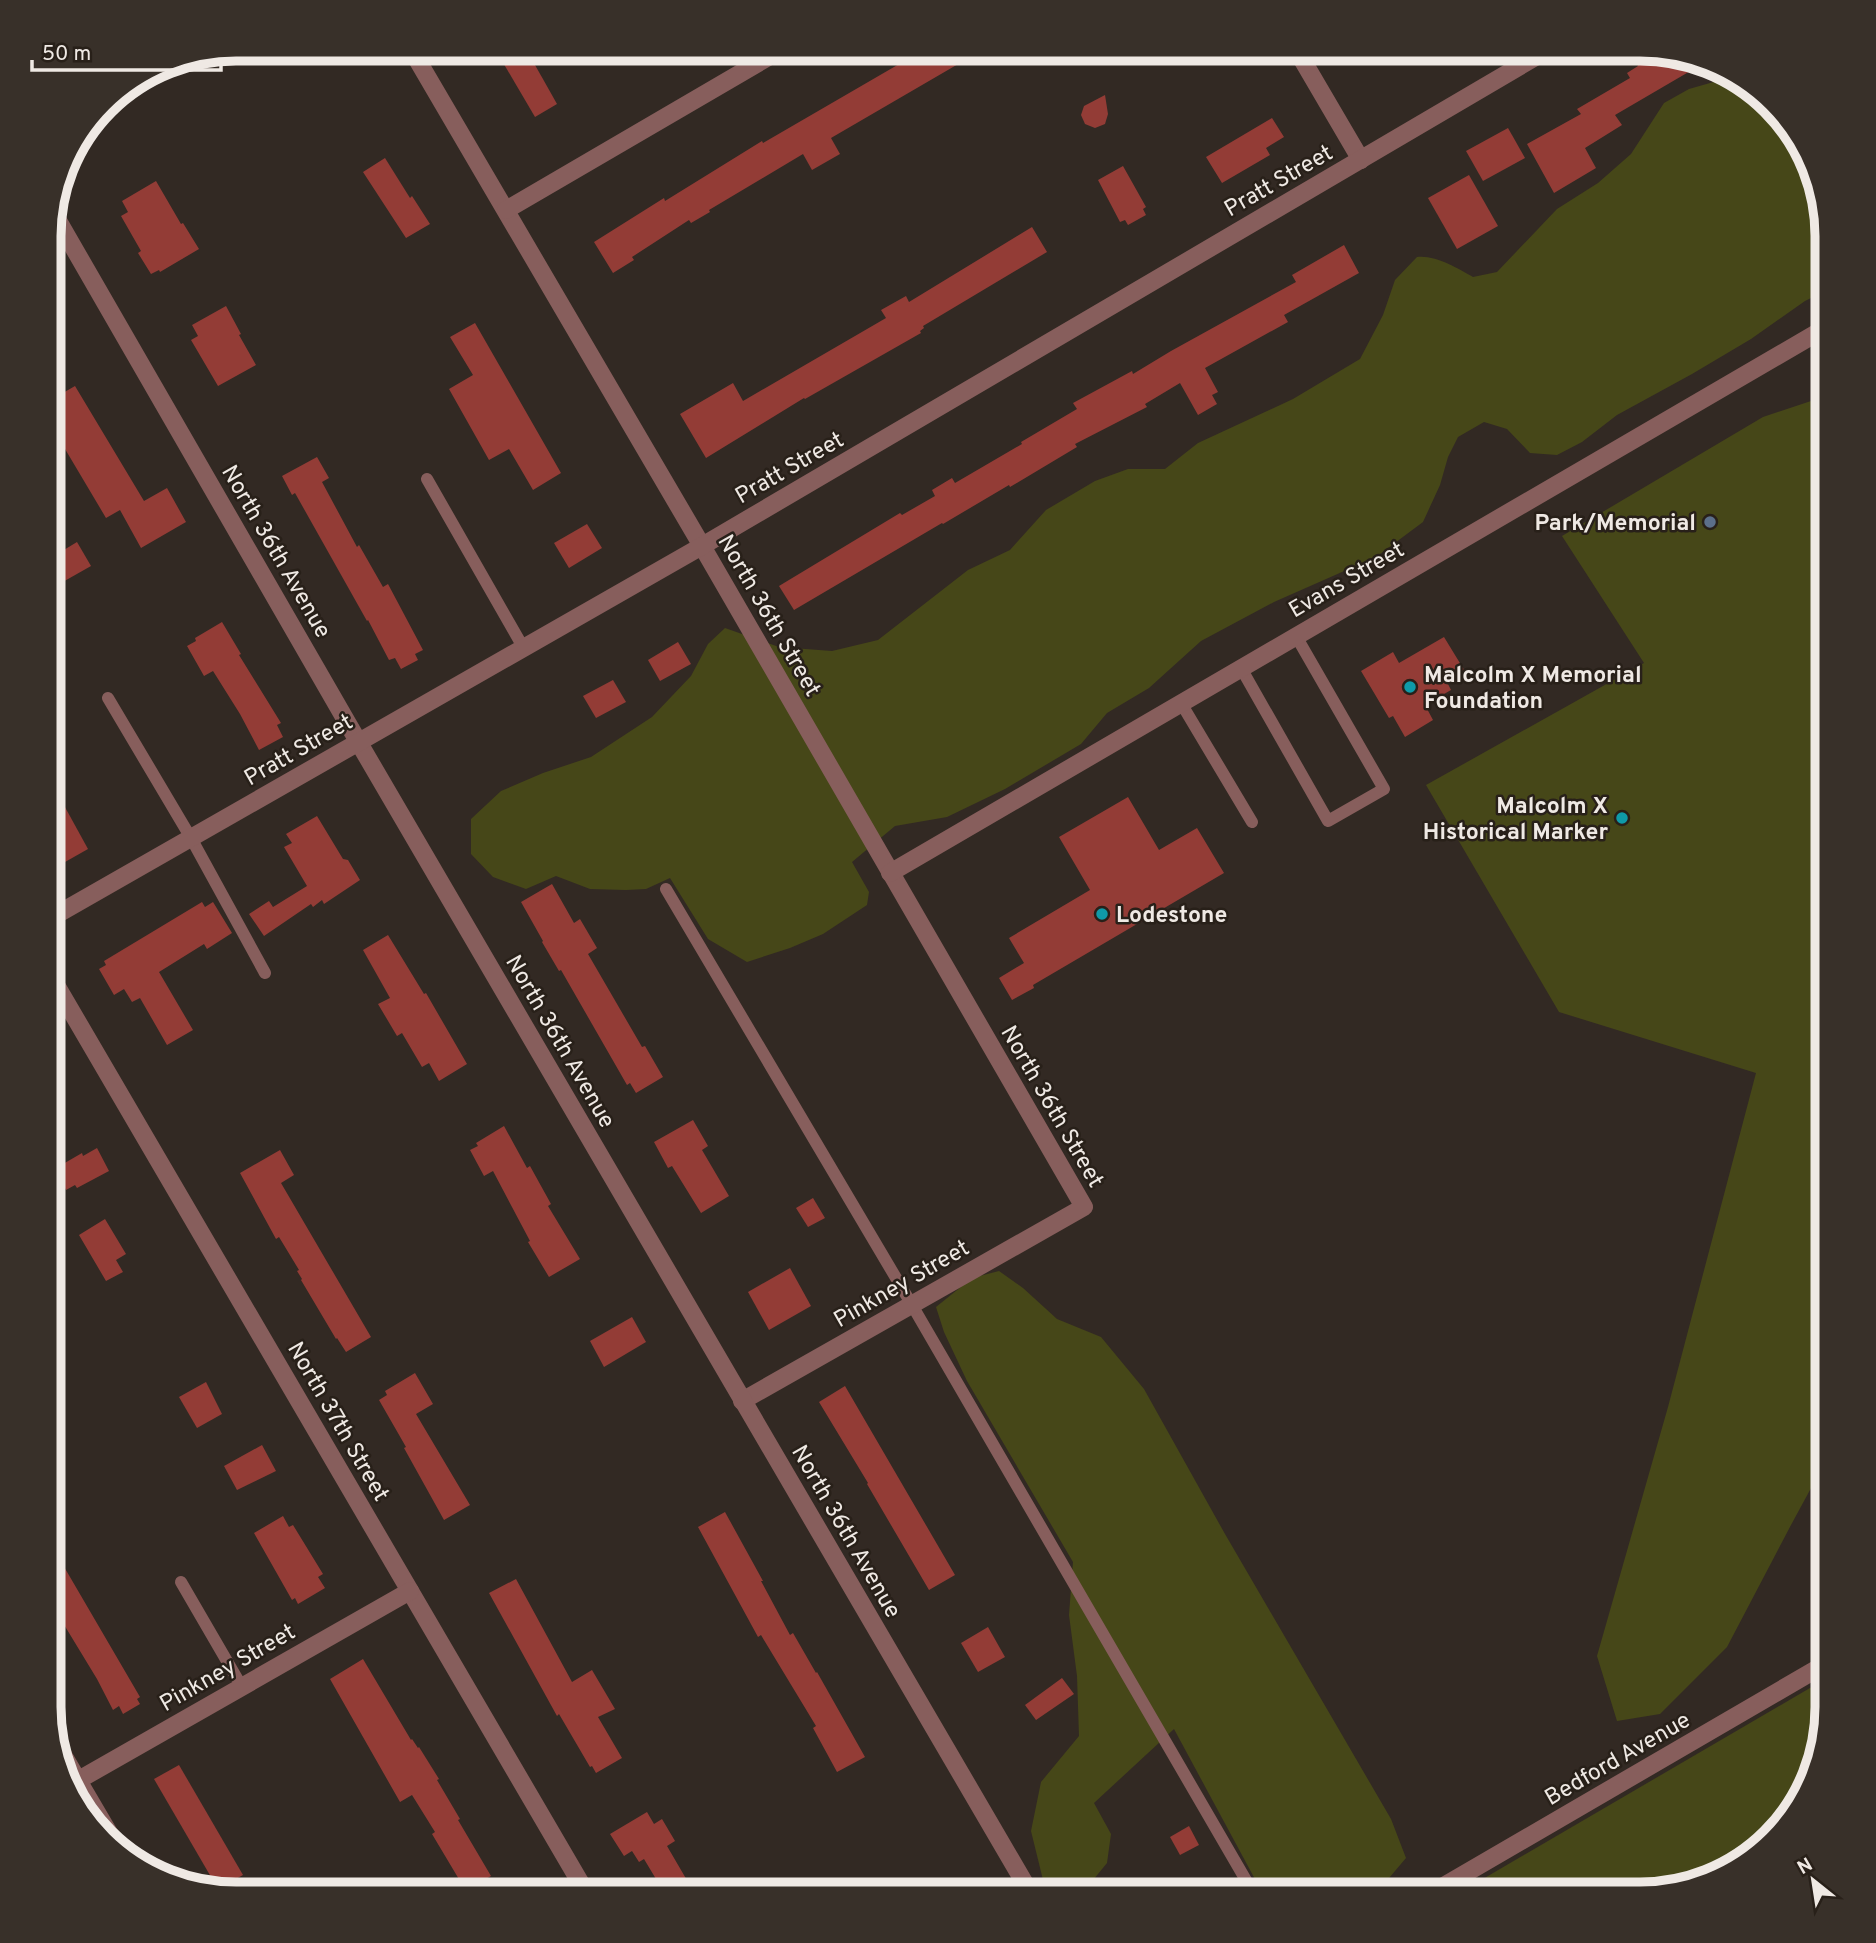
<svg xmlns="http://www.w3.org/2000/svg" width="1876" height="1943" viewBox="0 0 1876 1943" font-family="Overpass,sans-serif">
  <rect width="100%" height="100%" fill="#322923"/>
  <g fill="#464718">
    <path d="M1717 81 1750 89 1781 113 1817 176 1827 236V290L1805 301 1751 339 1692 374 1617 415 1582 442 1557 455 1530 453 1507 429 1484 422 1458 437 1448 457 1440 485 1423 522 1376 557 1274 602 1201 641 1149 688 1107 713 1081 744 1005 789 947 817 895 826 852 862 869 892 867 905 823 934 790 948 747 962 708 939 670 878 646 889 626 890 590 889 556 876 526 889 493 877 471 854V819L501 791 543 773 591 757 652 717 691 676 708 644 725 628 779 647 832 651 878 640 968 570 1010 550 1046 510 1095 481 1128 469H1165L1198 443 1293 399 1360 359 1383 315 1395 280 1417 257C1436 255 1457 268 1473 277L1497 272 1557 209 1598 183 1631 154 1664 103 1689 89Z"/>
    <polygon points="1827,372 1827,1463 1823,1466 1791,1525 1727,1647 1660,1714 1617,1721 1597,1656 1668,1407 1756,1073 1559,1012 1426,785 1644,663 1562,536 1763,417 1823,397"/>
    <polygon points="999,1271 1023,1288 1057,1319 1101,1337 1144,1389 1225,1534 1391,1819 1406,1858 1384,1884 1372,1894 1263,1894 1174,1729 1094,1803 1111,1834 1107,1863 1089,1885 1068,1888 1044,1884 1031,1831 1041,1782 1079,1736 1077,1676 1069,1615 1073,1562 967,1381 944,1332 936,1307 972,1278"/>
    <polygon points="1827,1678 1827,1706 1808,1789 1763,1848 1700,1884 1640,1894 1460,1894 1459,1893"/>
  </g>
  <g fill="#933c36">
    <polygon points="495,49 526,49 557,104 535,117"/>
    <polygon points="925,49 984,49 831,138 840,154 812,170 803,154 709,210 710,212 691,223 689,220 632,257 634,260 613,273 594,242 664,198 665,201 762,141 763,143"/>
    <polygon points="1629,49 1651,49 1704,63 1615,115 1622,125 1585,148 1596,168 1554,193 1527,144 1581,114 1577,109 1630,78 1627,73 1638,66"/>
    <polygon points="1105,95 1108,114 1105,124 1095,128 1085,124 1081,115 1084,106"/>
    <polygon points="1272,118 1284,137 1266,148 1270,155 1222,183 1206,157"/>
    <polygon points="1508,128 1525,158 1483,181 1466,151"/>
    <polygon points="385,158 410,198 412,196 430,224 406,238 363,172"/>
    <polygon points="1123,166 1146,207 1143,209 1146,215 1128,225 1125,220 1120,222 1098,180"/>
    <polygon points="1469,175 1498,226 1457,249 1428,198"/>
    <polygon points="156,181 181,224 183,223 199,249 160,272 159,270 151,274 138,253 141,251 121,216 128,212 122,201"/>
    <polygon points="1032,227 1047,252 923,326 924,328 920,331 921,333 805,399 804,398 706,458 680,414 733,383 743,401 886,318 881,310 906,296 909,302"/>
    <polygon points="1344,245 1359,273 1284,315 1288,322 1205,368 1218,392 1212,395 1217,404 1198,415 1180,383 1145,404 1147,407 1075,444 1077,447 1010,487 1009,485 943,524 942,523 794,610 779,586 900,513 902,515 935,496 932,490 952,478 955,483 1022,444 1021,442 1077,409 1073,403 1132,371 1133,374 1171,351 1296,282 1292,275"/>
    <polygon points="226,306 241,334 239,335 256,365 218,386 191,340 198,336 192,325"/>
    <polygon points="475,323 561,473 533,490 509,449 489,460 449,389 473,375 450,337"/>
    <polygon points="75,386 144,501 167,488 186,522 141,548 120,510 106,518 49,422 49,401"/>
    <polygon points="317,457 329,478 322,482 357,547 359,545 383,587 388,584 423,650 415,654 418,660 401,669 395,658 389,660 368,620 367,621 295,493 292,495 282,476"/>
    <polygon points="587,524 602,548 569,568 554,543"/>
    <polygon points="77,542 91,566 61,583 49,562 49,559"/>
    <polygon points="222,622 241,654 239,655 281,723 277,725 283,737 259,750 240,714 213,671 204,676 187,646 196,641 195,638"/>
    <polygon points="1444,637 1466,673 1448,684 1451,690 1425,705 1433,720 1405,737 1393,716 1389,718 1361,671 1393,652 1399,663"/>
    <polygon points="678,642 691,664 660,681 648,660"/>
    <polygon points="613,680 626,702 596,718 583,696"/>
    <polygon points="49,778 88,849 58,866 49,850"/>
    <polygon points="1128,797 1159,850 1197,828 1224,873 1033,985 1034,988 1012,1000 999,978 1024,963 1009,938 1090,890 1059,837"/>
    <polygon points="317,816 343,859 348,860 360,880 324,904 322,900 313,907 311,904 264,936 249,914 269,901 273,907 307,886 284,847 292,843 286,834"/>
    <polygon points="552,884 574,923 580,919 597,948 588,954 642,1047 645,1046 663,1077 636,1093 630,1083 627,1085 561,970 559,971 542,942 543,941 521,902"/>
    <polygon points="202,902 205,907 213,902 232,933 207,949 204,944 159,972 193,1030 167,1045 140,998 132,1002 124,989 114,995 99,969 106,965 104,961"/>
    <polygon points="388,935 424,994 426,993 467,1064 439,1081 429,1063 422,1067 402,1033 397,1036 378,1004 390,998 363,950"/>
    <polygon points="693,1120 708,1146 702,1150 729,1196 701,1213 672,1166 668,1168 654,1142"/>
    <polygon points="504,1126 527,1168 530,1166 551,1204 548,1206 580,1259 549,1277 528,1242 530,1241 493,1171 484,1176 470,1150 478,1146 476,1143"/>
    <polygon points="97,1148 109,1171 77,1188 75,1185 66,1190 57,1172 65,1167 63,1164 82,1153 83,1156"/>
    <polygon points="280,1150 294,1175 281,1183 371,1337 346,1352 337,1338 336,1339 301,1280 302,1279 297,1271 299,1270 279,1237 276,1239 240,1173"/>
    <polygon points="813,1198 825,1218 808,1227 796,1208"/>
    <polygon points="105,1219 126,1254 116,1260 123,1272 106,1281 79,1235"/>
    <polygon points="790,1268 811,1306 769,1330 748,1292"/>
    <polygon points="632,1317 646,1342 604,1367 590,1341"/>
    <polygon points="415,1373 433,1404 416,1414 470,1505 444,1520 404,1448 406,1447 379,1400 387,1395 385,1391"/>
    <polygon points="206,1382 222,1414 197,1428 179,1397"/>
    <polygon points="845,1386 955,1575 929,1590 867,1484 868,1483 819,1402"/>
    <polygon points="262,1445 276,1471 237,1490 224,1466"/>
    <polygon points="725,1512 763,1581 761,1581 790,1635 793,1633 816,1673 817,1672 865,1757 837,1772 813,1728 816,1726 761,1635 758,1637 698,1527"/>
    <polygon points="283,1516 289,1527 293,1525 323,1574 318,1577 325,1588 298,1604 295,1598 292,1600 254,1533"/>
    <polygon points="49,1541 140,1697 137,1699 140,1704 123,1714 119,1706 113,1710 97,1679 49,1600"/>
    <polygon points="516,1579 572,1682 592,1670 615,1709 598,1717 622,1758 596,1773 592,1766 590,1767 559,1714 557,1716 489,1593"/>
    <polygon points="988,1627 1005,1657 978,1672 961,1643"/>
    <polygon points="363,1659 411,1740 412,1739 418,1748 419,1747 439,1779 437,1780 460,1819 458,1820 491,1876 466,1891 432,1834 435,1832 412,1795 400,1802 330,1679"/>
    <polygon points="1062,1678 1074,1694 1036,1720 1025,1705"/>
    <polygon points="179,1765 243,1875 218,1889 154,1779"/>
    <polygon points="647,1812 654,1824 662,1819 675,1841 667,1846 695,1894 665,1894 644,1859 639,1862 632,1851 624,1856 610,1834"/>
    <polygon points="1189,1826 1199,1845 1180,1855 1170,1837"/>
  </g>
  <g fill="none" stroke-linecap="round" stroke-linejoin="round">
    <g stroke="#875e5c" stroke-width="12">
      <polyline points="427,479 523,647"/>
      <polyline points="49,652 51,651 55,623 49,610"/>
      <polyline points="1241,668 1328,821 1384,789 1296,636"/>
      <polyline points="108,698 191,838 265,973"/>
      <polyline points="1181,703 1252,822"/>
      <polyline points="666,889 912,1305 1254,1894"/>
      <polyline points="181,1582 242,1687"/>
    </g>
    <g stroke="#875e5c" stroke-width="18">
      <polyline points="411,49 702,546 1084,1207 742,1401"/>
      <polyline points="1296,49 1361,160"/>
      <polyline points="506,210 782,49"/>
      <polyline points="53,212 359,743 1031,1894"/>
      <polyline points="890,873 1827,327"/>
      <polyline points="49,919 702,546 1549,49"/>
      <polyline points="49,973 587,1894"/>
      <polyline points="56,1743 116,1845"/>
      <polyline points="68,1786 410,1591"/>
    </g>
    <polyline stroke="#875e5c" stroke-width="18" points="1430,1894 1827,1663"/>
  </g>
  <circle fill="#5c6f8a" stroke="#282019" stroke-width="2.5" cx="1710" cy="522" r="7"/>
  <g fill="#0f9aa8" stroke="#282019" stroke-width="2.5">
    <circle cx="1410" cy="687" r="7"/>
    <circle cx="1622" cy="818" r="7"/>
    <circle cx="1102" cy="914" r="7"/>
  </g>
  <g text-anchor="middle" stroke-width="5" stroke-linejoin="round" paint-order="stroke">
    <g font-size="23" fill="#efe9e4" stroke="#282019">
      <text transform="translate(1278 180) rotate(-30)" y="8">Pratt Street</text>
      <text transform="translate(789 467) rotate(-30)" y="8">Pratt Street</text>
      <text transform="translate(277 551) rotate(60)" y="8">North 36th Avenue</text>
      <text transform="translate(1346 579) rotate(-30)" y="8">Evans Street</text>
      <text transform="translate(770 615) rotate(60)" y="8">North 36th Street</text>
      <text transform="translate(298 749) rotate(-30)" y="8">Pratt Street</text>
      <text transform="translate(561 1041) rotate(60)" y="8">North 36th Avenue</text>
      <text transform="translate(1053 1106) rotate(60)" y="8">North 36th Street</text>
      <text transform="translate(901 1283) rotate(-30)" y="8">Pinkney Street</text>
      <text transform="translate(339 1421) rotate(60)" y="8">North 37th Street</text>
      <text transform="translate(847 1531) rotate(60)" y="8">North 36th Avenue</text>
      <text transform="translate(227 1667) rotate(-30)" y="8">Pinkney Street</text>
      <text transform="translate(1617 1758) rotate(-30)" y="8">Bedford Avenue</text>
    </g>
    <g font-size="23" font-weight="bold" fill="#efe9e4" stroke="#282019" text-anchor="end">
      <text x="1696" y="530">Park/Memorial</text>
      <text x="1424" y="682" text-anchor="start">Malcolm X Memorial<tspan x="1424" dy="26">Foundation</tspan></text>
      <text x="1608" y="813">Malcolm X<tspan x="1608" dy="26">Historical Marker</tspan></text>
      <text x="1116" y="922" text-anchor="start">Lodestone</text>
    </g>
  </g>
  <path d="M0 0H1876V1943H0ZM236 61H1640A175 175 0 0 1 1815 236V1707A175 175 0 0 1 1640 1882H236A175 175 0 0 1 61 1707V236A175 175 0 0 1 236 61Z" fill="#383029" fill-rule="evenodd"/>
  <path fill="none" stroke="#efe9e4" stroke-width="9" d="M236 61H1640A175 175 0 0 1 1815 236V1707A175 175 0 0 1 1640 1882H236A175 175 0 0 1 61 1707V236A175 175 0 0 1 236 61Z"/>
  <g transform="translate(1813 1880) rotate(330)" stroke="#282019" stroke-width="5" paint-order="stroke">
  <path d="M0-5L12 26L0 18L-12 26Z" fill="#efe9e4"/>
  <text y="-10" font-size="19" font-weight="bold" text-anchor="middle" fill="#efe9e4">N</text>
  </g>
  <path d="M32 60v10h189v-10" fill="none" stroke="#efe9e4" stroke-width="3.5"/>
  <text x="42" y="60" font-size="21" fill="#efe9e4" stroke="#282019" stroke-width="5" paint-order="stroke">50 m</text>
</svg>
